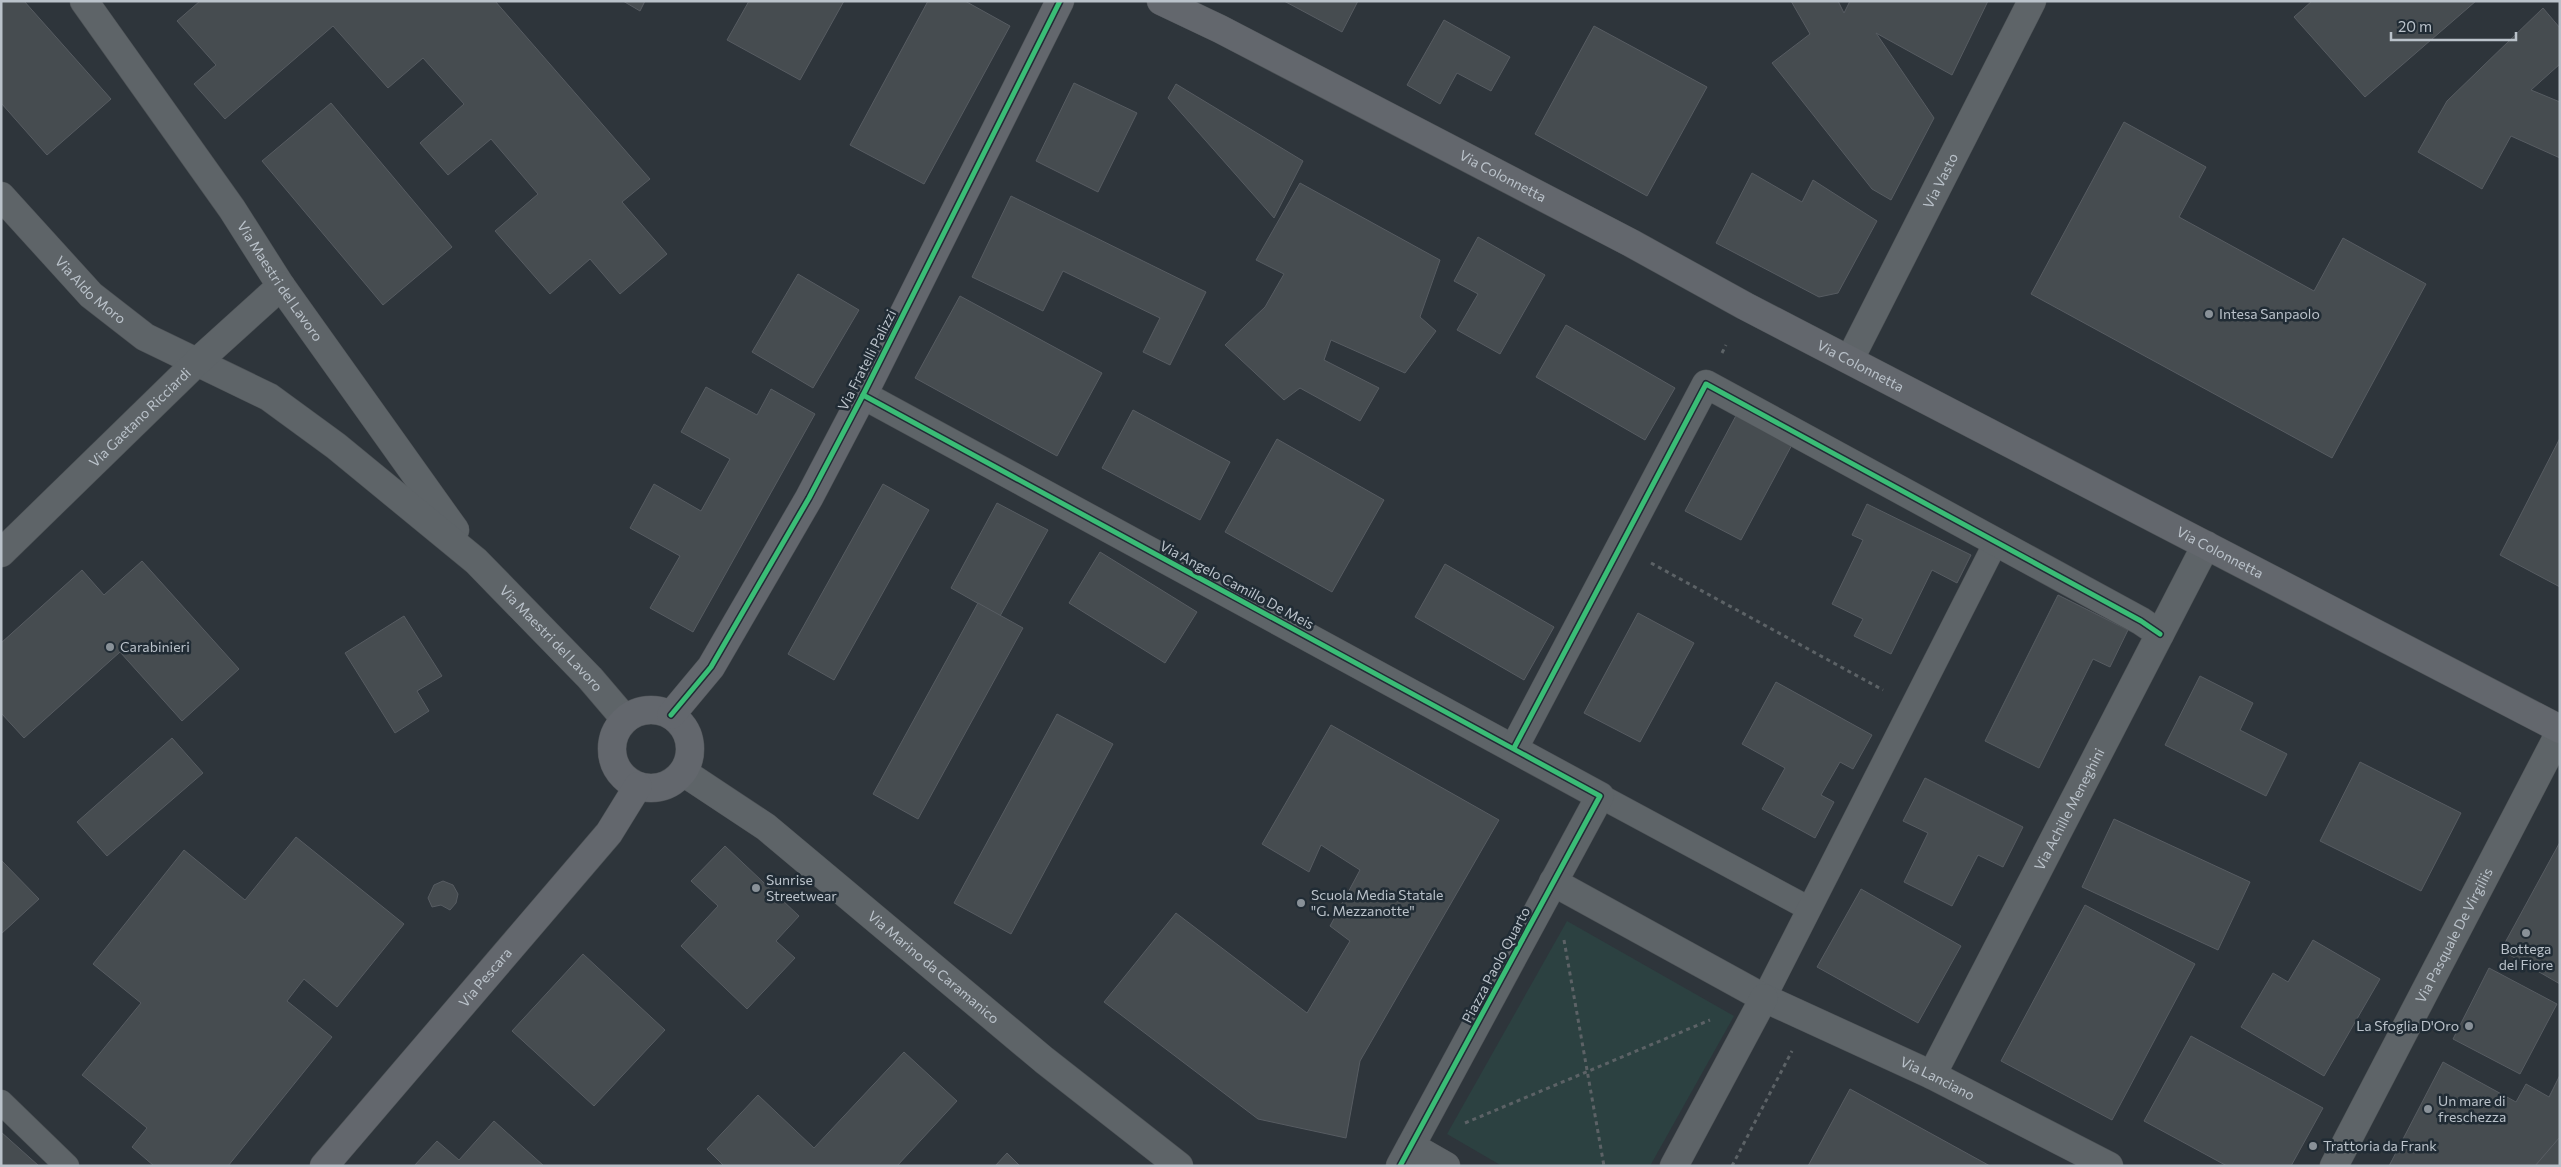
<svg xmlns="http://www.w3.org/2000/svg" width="2561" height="1167" viewBox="0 0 2561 1167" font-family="Commissioner,sans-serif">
  <rect width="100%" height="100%" fill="#2e353b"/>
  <polygon fill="#2c4141" points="1567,921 1734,1016 1650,1166 1502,1166 1447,1134"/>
  <g fill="#464c50" stroke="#575c62">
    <polygon points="1,1 24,1 111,99 47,155 1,103"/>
    <polygon points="200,1 495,1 650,179 622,202 667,254 620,294 590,259 550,294 495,231 538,194 491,139 448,175 420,143 464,104 423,58 388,88 333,26 225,119 194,84 216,65 177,21"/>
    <polygon points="623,1 645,1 640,11"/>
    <polygon points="749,1 844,1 800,80 727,40"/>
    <polygon points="928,1 965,1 1010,26 924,184 850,145"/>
    <polygon points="1284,1 1358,1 1342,32"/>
    <polygon points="1791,1 1838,1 1844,13 1850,1 1988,1 1952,75 1876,33 1934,118 1891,200 1872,189 1772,63 1810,34"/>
    <polygon points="2312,1 2476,1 2365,97 2294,17"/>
    <polygon points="2543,8 2560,28 2560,64 2531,90 2560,102 2560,158 2511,136 2482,189 2418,152 2447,101"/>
    <polygon points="1444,20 1510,57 1491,91 1457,73 1440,104 1407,85"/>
    <polygon points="1594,26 1707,87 1647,196 1535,134"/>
    <polygon points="1074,83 1137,113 1098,192 1036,161"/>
    <polygon points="1176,84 1303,161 1274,218 1168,98"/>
    <polygon points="331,103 452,247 383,305 262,161"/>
    <polygon points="2124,122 2206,167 2179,217 2314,291 2343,238 2426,284 2332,458 2031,294"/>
    <polygon points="1752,173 1802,202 1813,180 1877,221 1838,293 1819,297 1716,243"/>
    <polygon points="1300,183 1440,260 1420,317 1436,331 1405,373 1331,340 1324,360 1379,388 1360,421 1300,388 1284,400 1225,345 1265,307 1284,274 1256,260"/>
    <polygon points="1011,196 1206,292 1170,365 1143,352 1160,318 1063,271 1043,311 972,277"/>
    <polygon points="1478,237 1545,275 1500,354 1457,330 1478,294 1454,281"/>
    <polygon points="798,274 859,310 813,388 752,352"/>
    <polygon points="960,296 1102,373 1057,456 915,378"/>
    <polygon points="1566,325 1675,388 1645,440 1536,377"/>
    <polygon points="706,387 757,415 771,389 815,414 693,632 650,608 680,556 630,528 654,484 701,511 730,459 681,432"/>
    <polygon points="1133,410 1230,462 1200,520 1102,468"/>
    <polygon points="1739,410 1794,441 1741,540 1685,511"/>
    <polygon points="2560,438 2560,587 2500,555"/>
    <polygon points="1277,439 1384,500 1332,592 1225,532"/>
    <polygon points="883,484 929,510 834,680 788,654"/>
    <polygon points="997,503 1048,530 1000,616 951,588"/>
    <polygon points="1867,504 1971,555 1957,583 1932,570 1891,654 1854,636 1863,619 1832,604 1863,540 1852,535"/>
    <polygon points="1100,552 1197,612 1165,663 1069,603"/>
    <polygon points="142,561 239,669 182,721 120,652 24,738 1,713 1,643 82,570 104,595"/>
    <polygon points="1445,564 1554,627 1524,680 1415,617"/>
    <polygon points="2058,595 2128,630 2110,667 2093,659 2039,768 1985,741"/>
    <polygon points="978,603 1023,628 918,819 873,794"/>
    <polygon points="1638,613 1694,643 1640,742 1584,713"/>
    <polygon points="404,616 442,676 417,691 429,711 395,733 345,653"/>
    <polygon points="2200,676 2253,703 2240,730 2287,754 2266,796 2165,745"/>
    <polygon points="1776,682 1872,735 1853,769 1840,762 1821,795 1834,802 1815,838 1762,809 1785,768 1742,744"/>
    <polygon points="1057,714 1113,744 1011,934 954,903"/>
    <polygon points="1331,725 1499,820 1360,1061 1346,1138 1258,1119 1104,1002 1176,913 1307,1013 1350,941 1330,926 1360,870 1321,845 1309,872 1262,844"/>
    <polygon points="172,738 203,773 107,856 77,822"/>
    <polygon points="2360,762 2461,813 2421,891 2320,841"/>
    <polygon points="1925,778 2023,827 2003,867 1978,855 1952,906 1904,882 1928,833 1903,821"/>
    <polygon points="2114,819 2250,882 2218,950 2082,887"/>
    <polygon points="296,837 404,924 337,1007 304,979 287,1001 332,1037 228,1166 154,1166 132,1147 147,1128 82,1075 141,1003 93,964 184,850 245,900"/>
    <polygon points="2560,842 2560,984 2501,950"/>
    <polygon points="725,846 799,916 776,941 795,958 747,1009 681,946 718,906 691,881"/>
    <polygon points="1,860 39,899 1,934"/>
    <polygon points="443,881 453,885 458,894 456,903 450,910 441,905 432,907 428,898 434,885"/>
    <polygon points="1861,889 1961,946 1918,1023 1817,967"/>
    <polygon points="2085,905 2195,964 2112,1120 2001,1061"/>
    <polygon points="2313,940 2380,979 2324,1076 2241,1027 2273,973 2288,982"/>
    <polygon points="583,954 665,1030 594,1106 512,1031"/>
    <polygon points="2489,968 2557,1004 2520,1074 2453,1039"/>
    <polygon points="2191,1036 2323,1108 2291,1166 2227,1166 2144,1121"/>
    <polygon points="904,1052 957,1101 897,1166 724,1166 707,1149 758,1095 814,1148"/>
    <polygon points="2443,1062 2516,1102 2526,1084 2549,1097 2560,1075 2560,1137 2535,1166 2389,1166"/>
    <polygon points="1850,1089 1990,1166 1808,1166"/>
    <polygon points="494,1121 544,1166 414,1166 437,1141 459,1160"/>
    <polygon points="1,1132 39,1166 1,1166"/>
    <polygon points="2560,1137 2560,1166 2535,1166"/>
    <polygon points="1007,1153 1020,1166 995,1166"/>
  </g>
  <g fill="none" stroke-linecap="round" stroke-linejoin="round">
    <g stroke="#4c5155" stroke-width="25">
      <g id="lane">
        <polyline points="1600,796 1808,908"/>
        <polyline points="1764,998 1996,542"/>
        <polyline points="1,1102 67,1166"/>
      </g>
    </g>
    <g stroke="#4c5155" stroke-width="29">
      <g id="street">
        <path id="s1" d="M84 1 232 209 281 286 455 530"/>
        <path id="s2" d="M1 196 91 295 145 337 269 397 336 446 476 561 590 678 625 719"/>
        <path id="s3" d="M1850 359 2032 1"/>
        <polyline points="863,395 1600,796 1400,1166"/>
        <path id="s4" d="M1 553 197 362 281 286"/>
        <polyline points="1514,748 1706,384 2141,621 2160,634"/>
        <path id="s5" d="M683 772 766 827 1044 1060 1179 1166"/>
        <path id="s6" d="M1553 882 1764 998 1932 1075 2109 1166"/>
        <path id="s7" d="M1932 1075 2206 545"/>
        <polyline points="1411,1146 1446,1166"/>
        <polyline points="1674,1166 1764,998"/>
        <path id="s8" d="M2334 1166 2560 732"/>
      </g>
    </g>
    <g stroke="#4c5155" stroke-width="29">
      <g id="secondary">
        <path id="s9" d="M1161 1 1220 29 1631 243 1745 306 2560 729"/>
        <circle cx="651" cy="749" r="39"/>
        <polyline points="671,715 711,667 809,498 863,395 1060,1"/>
        <path id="s10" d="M324 1166 609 833 638 786"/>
      </g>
    </g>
    <g stroke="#5c6266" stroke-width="3" stroke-dasharray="4 4" stroke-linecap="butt">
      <polyline points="1722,353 1726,345"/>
      <polyline points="1651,563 1883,690"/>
      <polyline points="1564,940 1604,1166"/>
      <polyline points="1465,1123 1710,1020"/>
      <polyline points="1732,1166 1792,1051"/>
    </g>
    <use href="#lane" stroke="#5e6468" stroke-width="24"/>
    <use href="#street" stroke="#5e6468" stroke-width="28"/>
    <use href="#secondary" stroke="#63676d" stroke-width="28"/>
    <g stroke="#212c35" stroke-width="8">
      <g id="cycleway">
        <polyline points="863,395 1600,796 1400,1166"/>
        <polyline points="671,715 711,667 809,498 863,395 1060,1"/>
        <polyline points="1514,748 1706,384 2141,621 2160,634"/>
      </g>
    </g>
    <use href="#cycleway" stroke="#3abd76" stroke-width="5"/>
  </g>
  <g fill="#899198" stroke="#212c35" stroke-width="2">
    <circle cx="2209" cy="314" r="5"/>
    <circle cx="110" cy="647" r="5"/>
    <circle cx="756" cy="888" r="5"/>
    <circle cx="1301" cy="903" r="5"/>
    <circle cx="2526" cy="933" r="5"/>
    <circle cx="2469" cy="1026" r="5"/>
    <circle cx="2428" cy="1109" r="5"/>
    <circle cx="2313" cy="1146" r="5"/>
  </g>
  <g text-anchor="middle" stroke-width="5" stroke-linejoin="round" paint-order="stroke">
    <g font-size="14" fill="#bac2ca" stroke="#212c35">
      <text dy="5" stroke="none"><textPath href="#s9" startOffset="384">Via Colonnetta</textPath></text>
      <text dy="5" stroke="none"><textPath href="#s3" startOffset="200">Via Vasto</textPath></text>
      <text dy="5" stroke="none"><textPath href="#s1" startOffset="342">Via Maestri del Lavoro</textPath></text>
      <text dy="5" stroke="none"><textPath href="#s2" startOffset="130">Via Aldo Moro</textPath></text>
      <text transform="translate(867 360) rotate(-63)" y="5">Via Fratelli Palizzi</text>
      <text dy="5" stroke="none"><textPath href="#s9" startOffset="789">Via Colonnetta</textPath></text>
      <text dy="5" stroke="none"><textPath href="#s4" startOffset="194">Via Gaetano Ricciardi</textPath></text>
      <text dy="5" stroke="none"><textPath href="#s9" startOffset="1194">Via Colonnetta</textPath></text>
      <text transform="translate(1237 585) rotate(28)" y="5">Via Angelo Camillo De Meis</text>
      <text dy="5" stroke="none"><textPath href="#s2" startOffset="712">Via Maestri del Lavoro</textPath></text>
      <text dy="5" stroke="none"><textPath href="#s7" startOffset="299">Via Achille Meneghini</textPath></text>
      <text dy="5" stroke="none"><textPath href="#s8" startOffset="260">Via Pasquale De Virgiliis</textPath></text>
      <text transform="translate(1496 965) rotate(-62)" y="5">Piazza Paolo Quarto</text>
      <text dy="5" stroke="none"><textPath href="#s5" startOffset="318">Via Marino da Caramanico</textPath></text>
      <text dy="5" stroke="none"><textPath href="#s10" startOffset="248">Via Pescara</textPath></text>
      <text dy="5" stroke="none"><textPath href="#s6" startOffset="432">Via Lanciano</textPath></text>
    </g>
    <g font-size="14" fill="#bac2ca" stroke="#212c35" text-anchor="start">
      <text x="2219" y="319">Intesa Sanpaolo</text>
      <text x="120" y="652">Carabinieri</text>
      <text x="766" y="885">Sunrise<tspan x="766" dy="16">Streetwear</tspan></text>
      <text x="1311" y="900">Scuola Media Statale<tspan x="1311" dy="16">"G. Mezzanotte"</tspan></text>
      <text x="2526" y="954" text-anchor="middle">Bottega<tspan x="2526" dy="16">del Fiore</tspan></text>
      <text x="2459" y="1031" text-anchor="end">La Sfoglia D'Oro</text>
      <text x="2438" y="1106">Un mare di<tspan x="2438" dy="16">freschezza</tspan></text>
      <text x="2323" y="1151">Trattoria da Frank</text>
    </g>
  </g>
  <rect width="2561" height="1167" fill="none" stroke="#bac2ca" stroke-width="5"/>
  <path d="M2391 32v8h125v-8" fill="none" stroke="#bac2ca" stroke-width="2.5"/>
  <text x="2398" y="32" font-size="15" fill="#bac2ca" stroke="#212c35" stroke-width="4" paint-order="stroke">20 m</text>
</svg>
